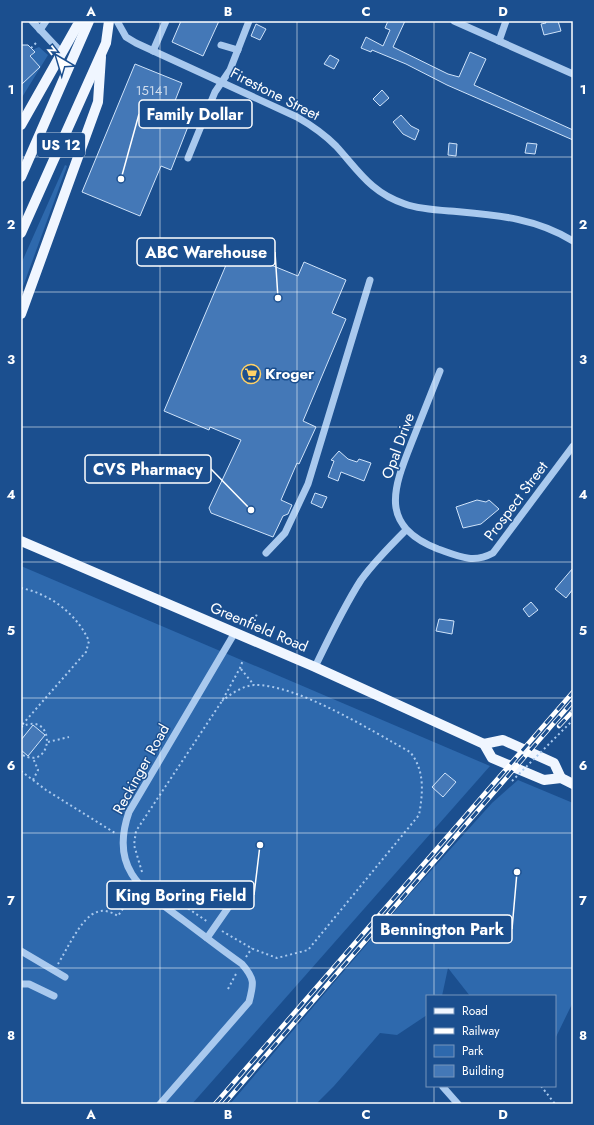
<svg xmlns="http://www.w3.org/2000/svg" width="594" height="1125" viewBox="0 0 594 1125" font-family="Jost,sans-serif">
  <rect width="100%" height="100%" fill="#1b4f8f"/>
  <g fill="#2e69ad">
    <polygon points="39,47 48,55 21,99 21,85 40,67 31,57 34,52 32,50"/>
    <polygon points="65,165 67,166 21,292 21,264"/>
    <polygon points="21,566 490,766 192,1104 21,1104"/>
    <polygon points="518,780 573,803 573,1002 555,1039 555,996 470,996 448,968 442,996 427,996 427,1015 397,1035 380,1033 334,1086 316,1104 230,1104 409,895 492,803"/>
  </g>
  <g fill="#4478b7" stroke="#cfe3fa">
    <polygon points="181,21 219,21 203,56 172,42"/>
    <polygon points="388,21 405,21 393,47 448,74 459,77 470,52 486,59 474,85 573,130 573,140 447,85 406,64 372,50 371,52 361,48 366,37 383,46 390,30 385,28"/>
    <polygon points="545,21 558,21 561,31 544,35 541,24 546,23"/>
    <polygon points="256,24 266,29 260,40 251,36"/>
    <polygon points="21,45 28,45 35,52 30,56 40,67 21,85"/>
    <polygon points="330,55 339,60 334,69 324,64"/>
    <polygon points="135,64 182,83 169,116 189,124 171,170 161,166 140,216 82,192"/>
    <polygon points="382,90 389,98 380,106 373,99"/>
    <polygon points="401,115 411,126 419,130 415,140 403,134 393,122"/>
    <polygon points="449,143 457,144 456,156 448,155"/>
    <polygon points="527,143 537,144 535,154 525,153"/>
    <polygon points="239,252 298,276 304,262 346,280 332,313 346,319 303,421 316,427 299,464 297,463 281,500 292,505 288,514 283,516 273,537 211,513 209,508 241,440 210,427 209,430 164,411 229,258 236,261"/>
    <polygon points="339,451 348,459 357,462 359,459 371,463 364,481 341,472 338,481 328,477 334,461 331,460"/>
    <polygon points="315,493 327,497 322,508 311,503"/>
    <polygon points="477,500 486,502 489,500 499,509 481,524 463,528 456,507"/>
    <polygon points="573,568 573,589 566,598 555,589"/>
    <polygon points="531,602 538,610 529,617 523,609"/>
    <polygon points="439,619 454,621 452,634 436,631"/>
    <polygon points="33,725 45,735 28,756 21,750 21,740"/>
    <polygon points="445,773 456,782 443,797 432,787"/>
    <polygon points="180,881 193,890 189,897 175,889"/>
  </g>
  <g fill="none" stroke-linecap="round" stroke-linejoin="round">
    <g stroke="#a9c9ee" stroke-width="2" stroke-dasharray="2 3" stroke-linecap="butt">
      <polyline points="31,48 37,42"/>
      <path d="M21 588C50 594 76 613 89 641L86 652 21 726"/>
      <polyline points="254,621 257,614"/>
      <polyline points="241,669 254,685"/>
      <path d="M21 727C57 709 54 774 21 754"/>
      <polyline points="48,742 69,737"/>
      <polyline points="544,749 573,720"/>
      <polyline points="21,771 46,790 115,833"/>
      <polyline points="33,780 38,770 33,758"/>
      <polyline points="142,872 134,845 136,831 222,701 240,668 243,660"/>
      <polyline points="155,886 208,922"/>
      <path d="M222 931 253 949 277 958 308 950 419 815C423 793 425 770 410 752 372 731 297 684 254 685 242 686 231 694 222 701"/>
      <polyline points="246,957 252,948"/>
      <path d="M58 964C66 951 82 916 97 912 104 909 111 912 118 916L134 892"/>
      <polyline points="228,989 237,972"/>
      <polyline points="541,1086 555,1104"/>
    </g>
    <g stroke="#a9c9ee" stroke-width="7">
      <polyline points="32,21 61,52"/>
      <path d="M117 21 126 37 136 43 297 117C311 125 324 134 336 146 358 170 371 193 405 204 419 209 435 210 450 211 494 215 534 217 573 241"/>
      <polyline points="454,21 573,74"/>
      <polyline points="40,30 46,21"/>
      <polyline points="499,41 506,21"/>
      <polyline points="221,45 238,50"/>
      <polyline points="153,51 166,21"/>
      <polyline points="188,158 215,92 230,70 249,21"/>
      <path d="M440 371C431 394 422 416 413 439 394 487 377 525 438 549 458 556 473 564 493 553L573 446"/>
      <polyline points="266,553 285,533 308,484 370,280"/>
      <path d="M315 667C329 638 343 608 361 580 374 562 390 546 406 530"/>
      <polyline points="207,938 230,905"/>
      <polyline points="21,951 65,977"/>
      <polyline points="21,984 29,984 54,996"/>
      <polyline points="443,1087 458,1104"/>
      <path d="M160 1104 249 1002C254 983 255 979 242 964 222 950 203 935 183 920 142 890 109 869 129 812L234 634"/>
    </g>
    <g stroke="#f0f6ff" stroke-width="10">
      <polyline points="21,125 77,26 85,21"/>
      <polyline points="21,177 89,21"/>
      <polyline points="21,233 106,43 109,21"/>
      <polyline points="21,314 98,102 101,57"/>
      <polyline points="21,541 315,667 484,744 492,758 544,780 561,778 573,784"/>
      <polyline points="484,744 503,740 554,763 561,778"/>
    </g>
    <g stroke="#fff" stroke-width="4.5">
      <g id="rail">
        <polyline points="559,726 573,711"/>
        <polyline points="215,1104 573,692"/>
        <polyline points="224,1104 573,701"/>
      </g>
    </g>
    <use href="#rail" stroke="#1b4f8f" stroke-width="3" stroke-dasharray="9" stroke-linecap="butt"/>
    <polyline stroke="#a9c9ee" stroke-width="2" stroke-dasharray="2 3" stroke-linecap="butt" points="512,781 542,751"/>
  </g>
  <path fill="none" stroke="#fff" stroke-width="1" stroke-opacity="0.55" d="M160 21V1104M297 21V1104M434 21V996M21 157H573M21 292H573M21 427H573M21 562H573M21 698H573M21 833H573M21 968H573M434 1086V1104"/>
  <defs>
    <g id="supermarket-ring" transform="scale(1)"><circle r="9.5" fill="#1b4f8f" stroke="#ffd166" stroke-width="1.5"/><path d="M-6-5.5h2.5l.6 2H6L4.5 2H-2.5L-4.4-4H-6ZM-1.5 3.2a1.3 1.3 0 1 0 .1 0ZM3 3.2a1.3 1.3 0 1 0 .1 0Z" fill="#ffd166"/></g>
  </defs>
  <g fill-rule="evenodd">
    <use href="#supermarket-ring" x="251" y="374"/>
  </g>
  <g text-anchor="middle" stroke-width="3" stroke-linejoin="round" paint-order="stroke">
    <g font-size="13" fill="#d0dded">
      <text x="152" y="95">15141</text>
    </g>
    <rect fill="#1b4f8f" stroke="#bbcadd" stroke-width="1" x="37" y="133" width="48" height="24" rx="3"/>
    <g font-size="14" font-weight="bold" fill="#fff">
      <text x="61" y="150">US 12</text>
    </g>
    <g font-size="15" fill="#fff" stroke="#1b4f8f">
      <text transform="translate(275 94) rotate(27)" y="5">Firestone Street</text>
      <text transform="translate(398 446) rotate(-70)" y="5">Opal Drive</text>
      <text transform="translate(516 501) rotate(-53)" y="5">Prospect Street</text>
      <text transform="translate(259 627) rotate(23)" y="5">Greenfield Road</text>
      <text transform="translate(141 769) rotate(-61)" y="5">Reckinger Road</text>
    </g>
    <g font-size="15" font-weight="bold" fill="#fff" stroke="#1b4f8f" text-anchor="start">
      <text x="265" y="379">Kroger</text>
    </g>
  </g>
  <path fill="none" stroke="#fff" stroke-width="1.5" d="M121 179L139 114M278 298L275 252M251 510L211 469M260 845L254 895M517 872L512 929"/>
  <g fill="#fff" stroke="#1b4f8f" stroke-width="1.5">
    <circle cx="121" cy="179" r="4"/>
    <circle cx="278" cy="298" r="4"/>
    <circle cx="251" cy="510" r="4"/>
    <circle cx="260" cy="845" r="4"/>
    <circle cx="517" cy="872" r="4"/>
  </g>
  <g fill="#1b4f8f" stroke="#fff" stroke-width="1.5">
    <rect x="139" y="100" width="113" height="28" rx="4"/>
    <rect x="137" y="238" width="138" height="28" rx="4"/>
    <rect x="85" y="455" width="126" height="28" rx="4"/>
    <rect x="107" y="881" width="147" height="28" rx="4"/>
    <rect x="372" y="915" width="140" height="28" rx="4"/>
  </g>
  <g font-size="16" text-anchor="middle" font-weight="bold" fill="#fff">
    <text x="195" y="120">Family Dollar</text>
    <text x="206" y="258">ABC Warehouse</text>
    <text x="148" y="475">CVS Pharmacy</text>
    <text x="181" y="901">King Boring Field</text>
    <text x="442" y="935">Bennington Park</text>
  </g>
  <rect width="594" height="1125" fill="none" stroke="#1b4f8f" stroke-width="44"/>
  <rect x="426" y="995" width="130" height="92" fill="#1b4f8f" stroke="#7695bc"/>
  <rect x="434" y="1008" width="20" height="6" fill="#f0f6ff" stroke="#7695bc"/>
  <text x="462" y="1015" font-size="12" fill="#ffffff">Road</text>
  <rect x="434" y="1028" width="20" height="6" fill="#ffffff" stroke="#7695bc"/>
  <text x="462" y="1035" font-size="12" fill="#ffffff">Railway</text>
  <rect x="434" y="1045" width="20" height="12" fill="#2e69ad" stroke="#7695bc"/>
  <text x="462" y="1055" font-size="12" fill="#ffffff">Park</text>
  <rect x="434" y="1065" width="20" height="12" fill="#4478b7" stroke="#7695bc"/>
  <text x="462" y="1075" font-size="12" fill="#ffffff">Building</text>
  <g transform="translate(58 58) rotate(322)" stroke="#1b4f8f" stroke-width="3" paint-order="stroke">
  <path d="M0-3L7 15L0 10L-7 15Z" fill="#ffffff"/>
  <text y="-6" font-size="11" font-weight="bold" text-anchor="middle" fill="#ffffff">N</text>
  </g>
  <rect x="22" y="22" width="550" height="1081" fill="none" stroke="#fff" stroke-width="1.5"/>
  <g font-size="13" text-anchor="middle" font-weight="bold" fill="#fff">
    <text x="91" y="16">A</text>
    <text x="228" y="16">B</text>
    <text x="366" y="16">C</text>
    <text x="503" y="16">D</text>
    <text x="11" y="94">1</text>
    <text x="583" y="94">1</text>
    <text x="11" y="229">2</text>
    <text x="583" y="229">2</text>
    <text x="11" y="364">3</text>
    <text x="583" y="364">3</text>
    <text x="11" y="499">4</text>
    <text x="583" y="499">4</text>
    <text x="11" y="635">5</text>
    <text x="583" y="635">5</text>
    <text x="11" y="770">6</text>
    <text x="583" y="770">6</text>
    <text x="11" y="905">7</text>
    <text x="583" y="905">7</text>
    <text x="11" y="1040">8</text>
    <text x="583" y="1040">8</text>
    <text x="91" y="1119">A</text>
    <text x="228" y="1119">B</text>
    <text x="366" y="1119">C</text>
    <text x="503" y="1119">D</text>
  </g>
</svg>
